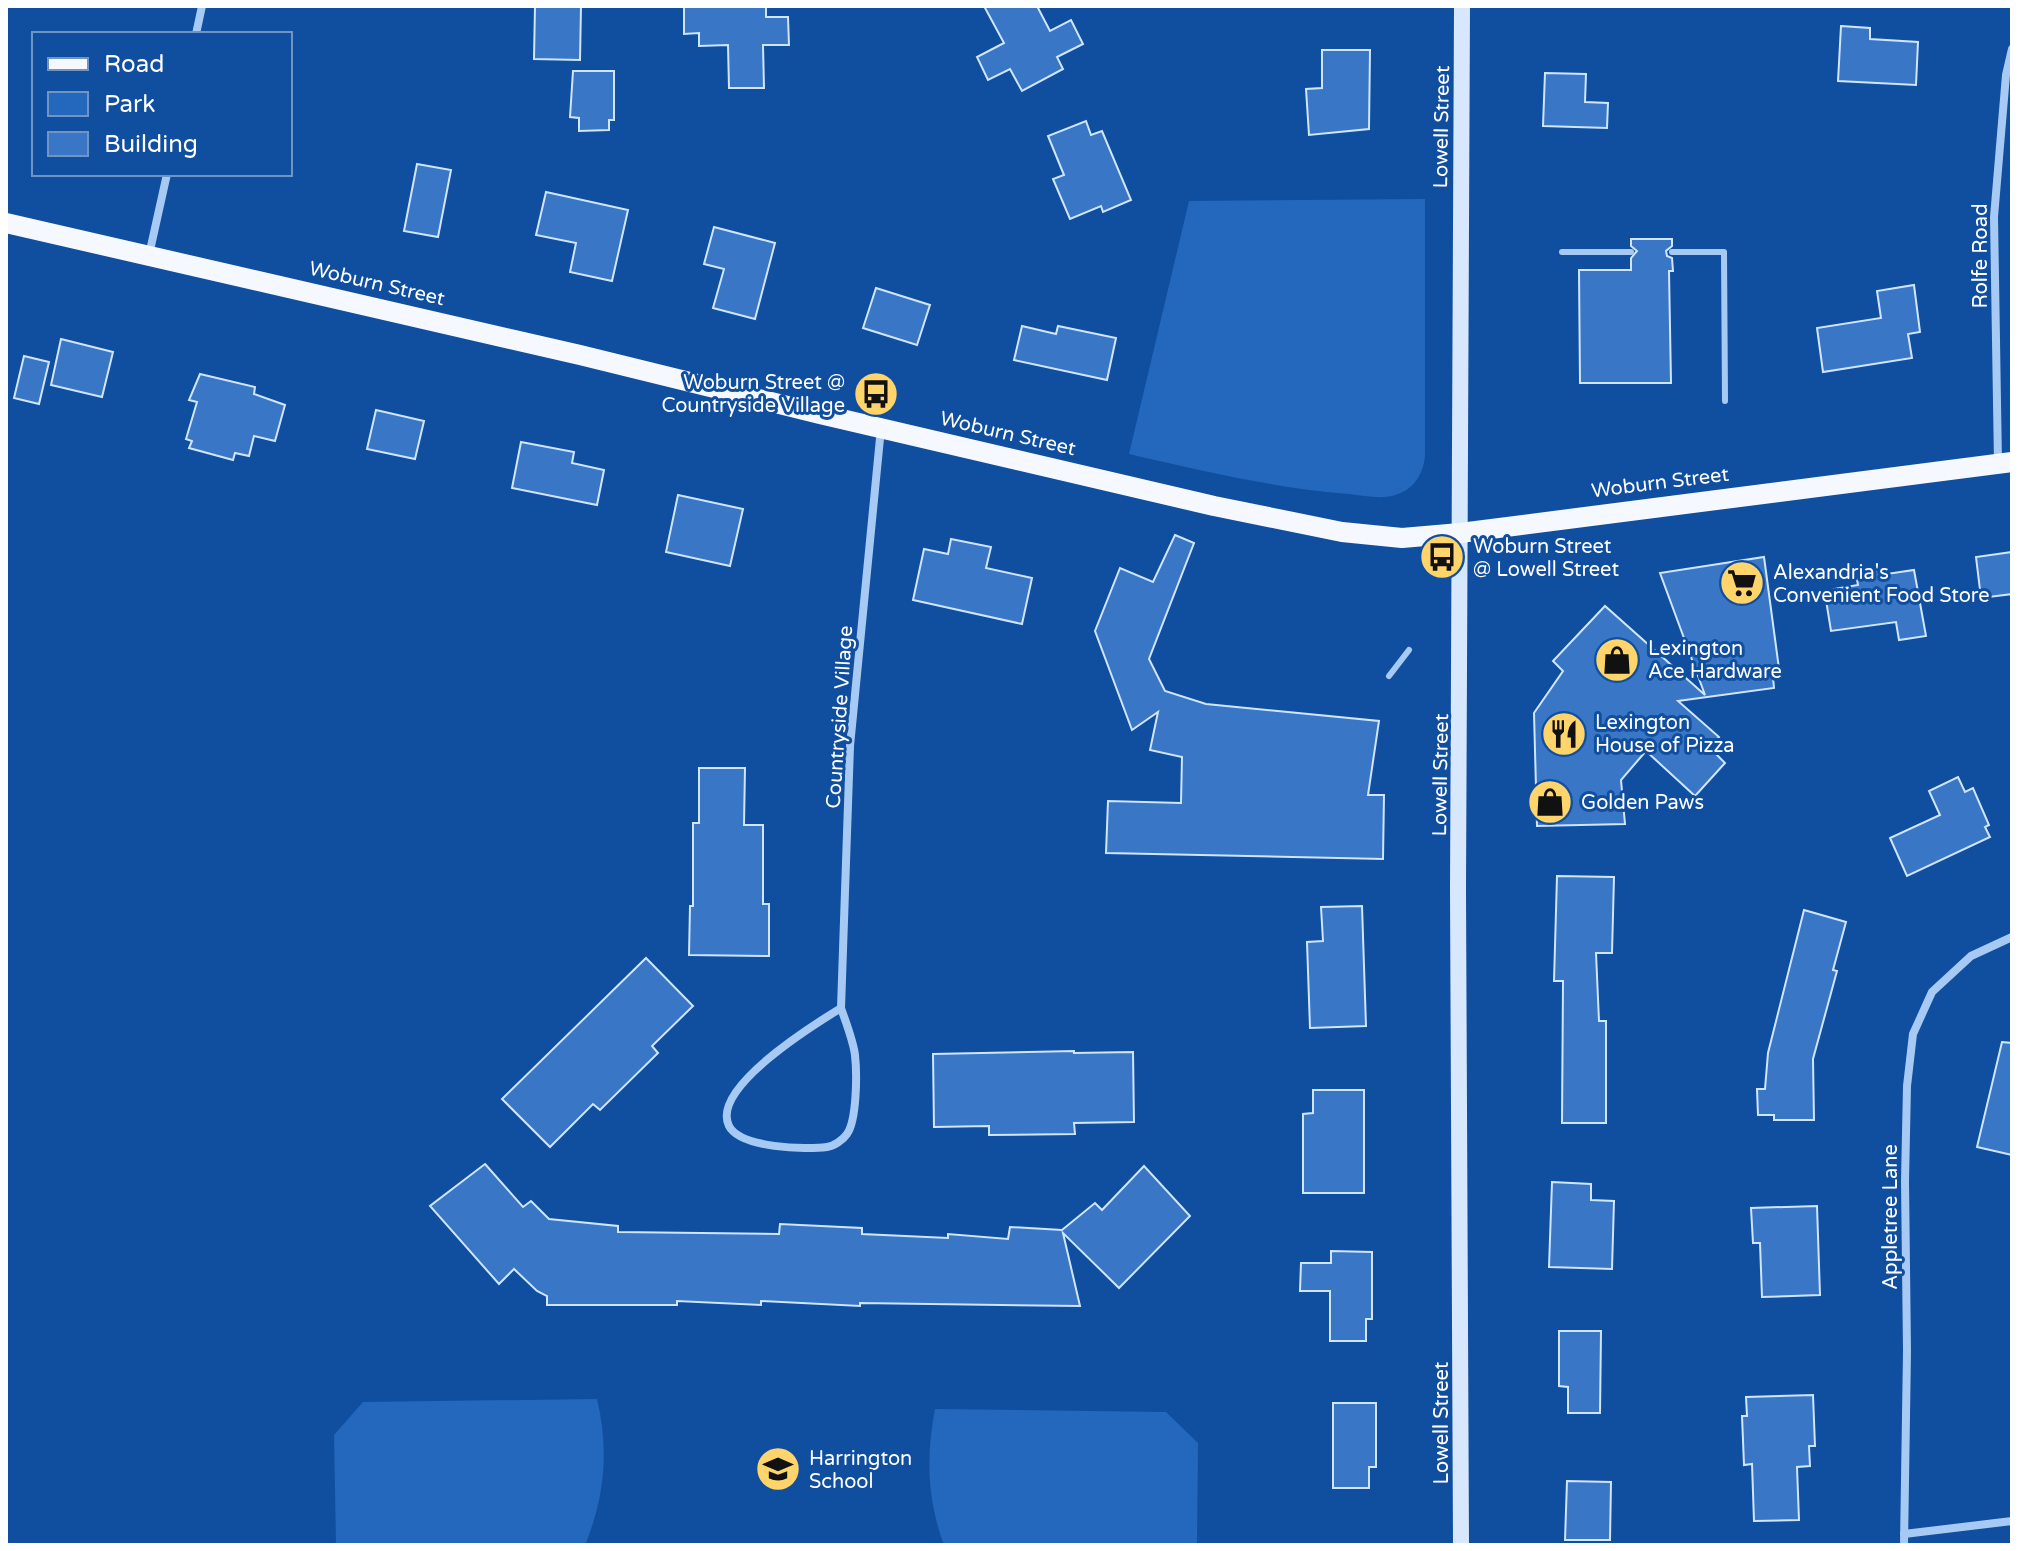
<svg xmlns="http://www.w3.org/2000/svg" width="2018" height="1551" viewBox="0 0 2018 1551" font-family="'Varela Round',sans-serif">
  <rect width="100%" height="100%" fill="#104e9f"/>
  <g fill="#2368bd">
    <path d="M1425 199V455C1424 472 1415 488 1398 494 1384 500 1365 496 1349 494 1274 488 1202 471 1129 454L1189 201Z"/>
    <path d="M597 1399C609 1449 605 1497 585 1545H336L334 1435 363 1402Z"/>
    <path d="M935 1409 1166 1412 1198 1443 1197 1545H944C927 1500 926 1455 935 1409Z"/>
  </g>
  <g fill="#3977c6" stroke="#d0e5fe" stroke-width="2">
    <polygon points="535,6 581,6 580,60 534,59"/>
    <polygon points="684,6 766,6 766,17 788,17 789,45 763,45 764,88 729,88 728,45 699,46 699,33 684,34"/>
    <polygon points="984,6 1037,6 1050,31 1071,20 1083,44 1057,57 1063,69 1022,91 1010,69 988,80 977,57 1004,43"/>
    <polygon points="1841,26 1870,28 1870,39 1918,42 1916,85 1838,81"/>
    <polygon points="1322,50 1370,50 1369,129 1309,135 1306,89 1322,88"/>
    <polygon points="573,71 614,71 614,120 609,120 609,130 579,131 579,118 570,117"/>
    <polygon points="1545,73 1586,74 1585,102 1608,103 1607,128 1543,126"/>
    <polygon points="1086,121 1091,135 1102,131 1131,200 1103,212 1101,206 1070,219 1053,179 1064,175 1048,136"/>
    <polygon points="417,164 451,170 438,237 404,231"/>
    <polygon points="546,192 628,210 612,281 570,272 576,243 536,235"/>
    <polygon points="714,227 775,243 755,319 713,308 724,269 704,264"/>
    <polygon points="1631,239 1672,239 1672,246 1666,251 1667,256 1672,258 1673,271 1669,271 1671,383 1580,383 1579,270 1631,270 1631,258 1637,251 1631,246"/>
    <polygon points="1914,285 1920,332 1908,334 1912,358 1823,372 1817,328 1881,318 1877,291"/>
    <polygon points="876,288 930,305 917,345 863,328"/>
    <polygon points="1022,326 1056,334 1058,326 1116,338 1107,380 1014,360"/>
    <polygon points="61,339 113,352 102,397 51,385"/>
    <polygon points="24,356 49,362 39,404 14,398"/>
    <polygon points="200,374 255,387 254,394 285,405 275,441 254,436 249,456 235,453 233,460 189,448 192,441 186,439 197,402 189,400"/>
    <polygon points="376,410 424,421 415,459 367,449"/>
    <polygon points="521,442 574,452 572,463 604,470 597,505 512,488"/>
    <polygon points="678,495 743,509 730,566 666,552"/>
    <polygon points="1175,535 1194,543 1149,659 1165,691 1206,704 1379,721 1368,795 1384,795 1383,859 1106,853 1108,801 1181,803 1182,757 1150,750 1158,712 1132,730 1095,631 1120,568 1153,582"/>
    <polygon points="951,539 991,547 986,568 1032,578 1022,624 913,600 924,549 948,554"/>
    <polygon points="2012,552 2012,594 1981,598 1976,557"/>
    <polygon points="1764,557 1780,676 1773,677 1774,688 1678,701 1719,737 1709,747 1725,763 1695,796 1646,751 1621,780 1625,824 1537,826 1534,713 1563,671 1553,661 1605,606 1705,695 1660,573"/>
    <polygon points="1885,569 1887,574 1914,570 1926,636 1899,640 1896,622 1831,631 1826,600 1836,598 1834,589 1858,585 1856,574"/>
    <polygon points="699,768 745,768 744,825 763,825 763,904 769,904 769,956 689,955 690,906 693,906 693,823 699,823"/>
    <polygon points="1958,777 1965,792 1973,788 1989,825 1985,827 1990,837 1907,876 1890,838 1940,815 1929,791"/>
    <polygon points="1557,876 1614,877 1612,953 1596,953 1599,1021 1606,1021 1606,1123 1562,1123 1563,981 1554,981"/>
    <polygon points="1362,906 1366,1026 1310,1028 1307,942 1323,941 1321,907"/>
    <polygon points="1804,910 1846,922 1833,970 1837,971 1813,1059 1814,1120 1774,1120 1774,1115 1758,1115 1757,1089 1765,1089 1768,1053"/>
    <polygon points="646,958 693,1006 652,1046 658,1053 600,1110 593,1104 550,1147 502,1099"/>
    <polygon points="2002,1042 2012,1043 2012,1155 1977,1147"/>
    <polygon points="1074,1051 1074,1053 1133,1052 1134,1122 1074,1123 1075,1134 989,1135 989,1126 934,1127 933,1054"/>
    <polygon points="1313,1090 1364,1090 1364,1193 1303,1193 1303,1114 1313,1113"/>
    <polygon points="485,1164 523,1207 531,1201 549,1219 618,1226 618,1232 779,1234 780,1224 862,1228 862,1234 948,1238 948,1234 1008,1239 1010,1227 1062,1230 1095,1203 1102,1210 1144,1166 1190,1216 1119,1288 1063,1233 1080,1306 860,1303 860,1306 761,1301 761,1305 677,1301 677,1305 547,1305 547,1296 537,1291 514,1269 499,1284 430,1206"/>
    <polygon points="1552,1182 1591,1184 1591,1200 1614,1201 1612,1269 1549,1267"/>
    <polygon points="1817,1206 1820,1295 1762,1297 1760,1243 1753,1243 1751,1208"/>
    <polygon points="1331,1251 1372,1252 1372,1319 1366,1319 1366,1341 1330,1341 1330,1291 1300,1291 1301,1263 1331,1263"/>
    <polygon points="1559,1331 1601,1331 1600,1413 1568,1413 1568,1387 1559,1386"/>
    <polygon points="1813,1395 1815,1446 1809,1446 1810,1466 1797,1467 1799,1520 1754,1521 1752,1464 1744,1465 1742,1416 1747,1416 1746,1397"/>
    <polygon points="1333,1403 1376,1403 1376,1467 1369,1467 1369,1488 1333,1488"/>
    <polygon points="1567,1481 1611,1482 1610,1540 1565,1540"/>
  </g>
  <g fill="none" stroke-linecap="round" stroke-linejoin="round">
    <g stroke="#a7caf5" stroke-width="6">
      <polyline points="1562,252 1631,252"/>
      <polyline points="1672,252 1724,252 1725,401"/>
      <polyline points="1389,676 1409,650"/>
    </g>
    <g stroke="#a7caf5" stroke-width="8">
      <polyline points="196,34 202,6"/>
      <polyline points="149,255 167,174"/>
      <polyline points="1998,463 1994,217 2006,75 2012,49"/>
      <path d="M841 1008C846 1023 853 1040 855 1055 857 1073 857 1120 847 1134 843 1140 834 1146 827 1147 806 1150 740 1148 729 1126 710 1088 815 1024 841 1008L850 746 881 428"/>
      <polyline points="1904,1534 2012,1521"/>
      <polyline points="1904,1545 1907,1351 1905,1181 1907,1086 1913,1034 1932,992 1971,956 2012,937"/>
    </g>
    <polyline stroke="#d7e8fe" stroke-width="16" points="1461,1545 1458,891 1462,6"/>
    <polyline stroke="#f5f9ff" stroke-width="20" points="6,223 580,355 820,414 1214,506 1342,532 1402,538 1460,533 2012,462"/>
  </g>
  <defs>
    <g id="bus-disc" transform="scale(2.3)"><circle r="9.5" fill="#ffd56b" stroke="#104e9f"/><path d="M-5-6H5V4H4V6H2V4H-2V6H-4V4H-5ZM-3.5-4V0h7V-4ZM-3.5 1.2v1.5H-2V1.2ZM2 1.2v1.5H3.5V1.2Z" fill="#111"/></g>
    <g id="supermarket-disc" transform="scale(2.3)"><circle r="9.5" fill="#ffd56b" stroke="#104e9f"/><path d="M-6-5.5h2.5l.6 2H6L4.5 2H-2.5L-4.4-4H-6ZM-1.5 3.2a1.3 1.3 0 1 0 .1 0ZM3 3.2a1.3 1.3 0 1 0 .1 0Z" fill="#111"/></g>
    <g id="shop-disc" transform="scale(2.3)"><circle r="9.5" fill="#ffd56b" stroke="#104e9f"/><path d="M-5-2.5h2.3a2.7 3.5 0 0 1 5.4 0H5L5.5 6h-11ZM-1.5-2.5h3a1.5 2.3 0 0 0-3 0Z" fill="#111"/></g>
    <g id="restaurant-disc" transform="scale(2.3)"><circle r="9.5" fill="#ffd56b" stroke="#104e9f"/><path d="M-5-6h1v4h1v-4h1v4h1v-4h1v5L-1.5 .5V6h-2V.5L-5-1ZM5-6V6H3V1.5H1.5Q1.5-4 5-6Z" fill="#111"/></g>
    <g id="school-disc" transform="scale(2.3)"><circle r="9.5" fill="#ffd56b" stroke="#104e9f"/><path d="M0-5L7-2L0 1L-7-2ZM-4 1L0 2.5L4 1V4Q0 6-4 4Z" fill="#111"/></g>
  </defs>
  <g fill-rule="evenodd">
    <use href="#bus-disc" x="876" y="394"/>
    <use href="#bus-disc" x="1442" y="557"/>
    <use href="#supermarket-disc" x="1742" y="583"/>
    <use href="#shop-disc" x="1617" y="660"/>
    <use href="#restaurant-disc" x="1564" y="734"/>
    <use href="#shop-disc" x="1550" y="802"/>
    <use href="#school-disc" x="778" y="1469"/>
  </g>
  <g text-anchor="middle" stroke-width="6" stroke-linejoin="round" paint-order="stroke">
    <g font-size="20" fill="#fff" stroke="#104e9f">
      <text transform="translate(1441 127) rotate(-89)" y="7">Lowell Street</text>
      <text transform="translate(1980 256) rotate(-90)" y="7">Rolfe Road</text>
      <text transform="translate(377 283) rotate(13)" y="7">Woburn Street</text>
      <text transform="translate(1008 433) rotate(13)" y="7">Woburn Street</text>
      <text transform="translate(1660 482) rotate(-7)" y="7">Woburn Street</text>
      <text transform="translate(839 717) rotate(-86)" y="7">Countryside Village</text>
      <text transform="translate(1440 775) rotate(-89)" y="7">Lowell Street</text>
      <text transform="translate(1890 1217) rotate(-90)" y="7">Appletree Lane</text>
      <text transform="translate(1441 1423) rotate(-90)" y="7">Lowell Street</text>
    </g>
    <g font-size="20" fill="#fff" stroke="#104e9f" text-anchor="start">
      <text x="845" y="389" text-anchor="end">Woburn Street @<tspan x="845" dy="23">Countryside Village</tspan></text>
      <text x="1473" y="553">Woburn Street<tspan x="1473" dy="23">@ Lowell Street</tspan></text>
      <text x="1773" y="579">Alexandria's<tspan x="1773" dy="23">Convenient Food Store</tspan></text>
      <text x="1648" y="655">Lexington<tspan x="1648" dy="23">Ace Hardware</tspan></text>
      <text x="1595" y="729">Lexington<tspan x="1595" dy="23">House of Pizza</tspan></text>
      <text x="1581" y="809">Golden Paws</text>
      <text x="809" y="1465">Harrington<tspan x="809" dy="23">School</tspan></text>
    </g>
  </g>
  <rect width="2018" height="1551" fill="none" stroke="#ffffff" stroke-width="16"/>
  <rect x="32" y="32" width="260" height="144" fill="#104e9f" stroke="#7095c5" stroke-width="2"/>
  <rect x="48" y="58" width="40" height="12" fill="#f5f9ff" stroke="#7095c5" stroke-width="2"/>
  <text x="104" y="72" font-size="24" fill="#ffffff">Road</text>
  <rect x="48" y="92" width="40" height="24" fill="#2368bd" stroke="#7095c5" stroke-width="2"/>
  <text x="104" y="112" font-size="24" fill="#ffffff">Park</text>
  <rect x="48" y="132" width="40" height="24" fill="#3977c6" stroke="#7095c5" stroke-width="2"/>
  <text x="104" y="152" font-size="24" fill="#ffffff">Building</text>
</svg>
